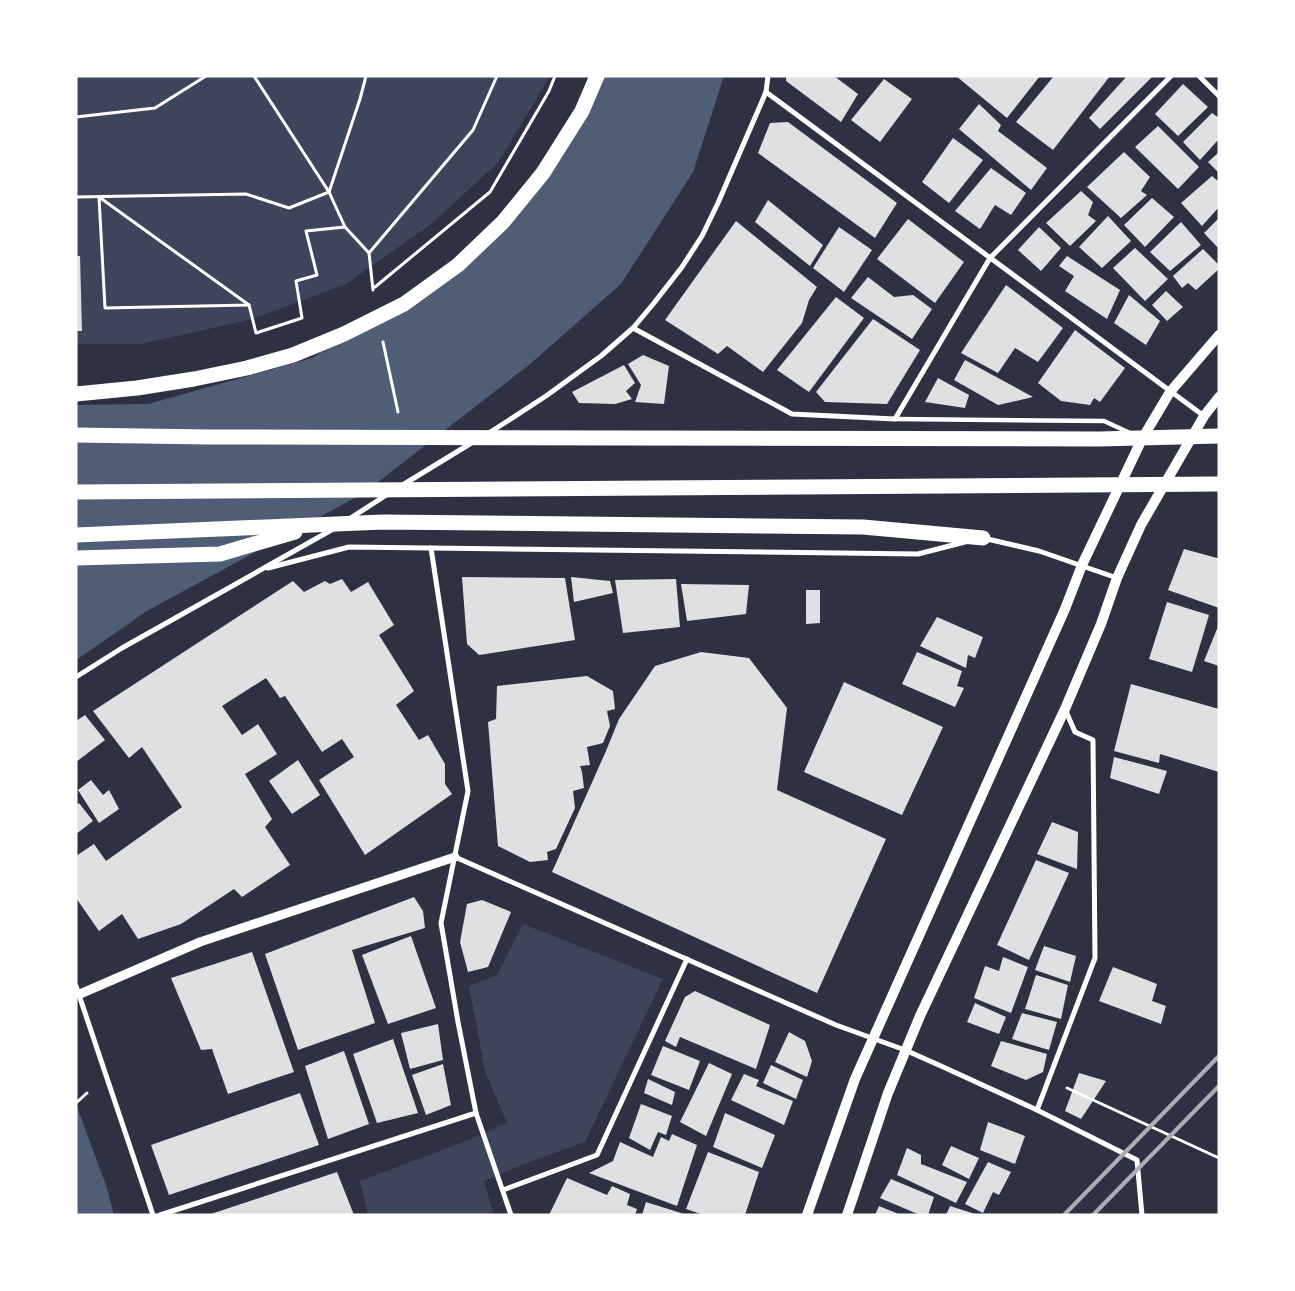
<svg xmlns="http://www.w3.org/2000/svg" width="1295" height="1291" viewBox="0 0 1295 1291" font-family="'DejaVu Sans',sans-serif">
  <rect width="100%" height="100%" fill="#2d3142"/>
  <g fill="#3c4559">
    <polygon points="76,76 550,76 498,163 430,225 346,284 253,319 141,344 76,344"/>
    <polygon points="523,924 663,979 585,1142 524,1164 484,1181 494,1215 368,1215 360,1181 466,1141 507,1123 485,1071 469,986 497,975"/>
  </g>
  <g fill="#4f5d75">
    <polygon points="597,76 724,76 693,172 621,284 529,365 364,493 147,611 76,660 76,405 148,404 312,358 474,255 590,94"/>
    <polygon points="76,1104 107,1188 114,1215 76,1215"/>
  </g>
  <g fill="#e0e0e3">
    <polygon points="786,76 834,76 858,94 841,122 786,81"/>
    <polygon points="956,76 1040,76 1007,118"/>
    <polygon points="1054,76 1110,76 1053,150 1016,122"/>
    <polygon points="1127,76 1153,76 1100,129 1089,118"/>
    <polygon points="884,79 912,99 880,142 851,120"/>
    <polygon points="1183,84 1208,107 1178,136 1155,114"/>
    <polygon points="979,104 1001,125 998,131 1047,168 1031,190 959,129"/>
    <polygon points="1212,113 1219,118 1219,139 1200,160 1183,142"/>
    <polygon points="788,122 897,203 875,238 758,153 770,123"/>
    <polygon points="1158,126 1199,167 1178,189 1135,147"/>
    <polygon points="953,138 983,160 949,203 922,182"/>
    <polygon points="1124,152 1150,177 1141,191 1147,195 1121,218 1087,187"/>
    <polygon points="1219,152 1219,173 1208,162"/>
    <polygon points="991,168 1026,193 1011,215 995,205 980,229 955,211"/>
    <polygon points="1212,176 1219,182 1219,207 1202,226 1181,203"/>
    <polygon points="1081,191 1093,202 1088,215 1096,221 1070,246 1046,223"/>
    <polygon points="1152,198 1174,217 1145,247 1124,225"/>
    <polygon points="768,200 823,245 810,266 755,222"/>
    <polygon points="1108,216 1131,241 1102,268 1079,247"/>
    <polygon points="1219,218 1219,249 1204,233"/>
    <polygon points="908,219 964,262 935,303 877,259"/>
    <polygon points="736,221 817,287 809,300 802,323 763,372 727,346 718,354 665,320"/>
    <polygon points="1181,222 1201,245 1170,271 1150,252"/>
    <polygon points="839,227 872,250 844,292 813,268"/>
    <polygon points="1039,227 1061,248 1041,271 1018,250"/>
    <polygon points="1135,248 1168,279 1145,301 1113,268"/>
    <polygon points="1203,249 1219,265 1219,269 1196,290 1188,283 1182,288 1173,276"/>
    <polygon points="76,256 80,256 82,331 76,331"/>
    <polygon points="1067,256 1120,290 1107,319 1065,291 1074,276 1059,266"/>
    <polygon points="868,277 894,297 913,295 932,309 912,339 851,298"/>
    <polygon points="1006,285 1063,328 1038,362 1015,348 998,373 961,353"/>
    <polygon points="1166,291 1183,307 1167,321 1152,305"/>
    <polygon points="1129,295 1160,321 1146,345 1114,323"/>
    <polygon points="836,297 864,318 809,392 777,370"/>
    <polygon points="873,319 920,350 887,404 825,402 816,392"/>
    <polygon points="1075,330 1125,368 1100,402 1094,398 1090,405 1061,401 1038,383"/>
    <polygon points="643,355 669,366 664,404 635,402 641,385 628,364"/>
    <polygon points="965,360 1033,397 998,405 954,380"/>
    <polygon points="624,365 635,383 626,391 632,399 615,404 579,403 572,392"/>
    <polygon points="938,378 969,395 965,408 925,402"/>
    <polygon points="1184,549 1217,558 1219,558 1219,608 1168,590"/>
    <polygon points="462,577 565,578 575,640 479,655 467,644"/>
    <polygon points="571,577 610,581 613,593 574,602"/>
    <polygon points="342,579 351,592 368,582 394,625 379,635 414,691 396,705 419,740 428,735 445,764 445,784 452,794 365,855 319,780 354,757 342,739 322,752 285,696 280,698 266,678 222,706 242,735 258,724 277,754 245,774 272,819 265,827 290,865 242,897 234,889 181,924 138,939 122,914 99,931 76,898 76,856 94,844 106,861 182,807 142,747 129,758 93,711 293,581 304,592 325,581 330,584"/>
    <polygon points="676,579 680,627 623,633 615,580"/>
    <polygon points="681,584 749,585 746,614 687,621"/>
    <polygon points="806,590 820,590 820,623 806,624"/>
    <polygon points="1167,602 1209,615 1192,672 1149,659"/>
    <polygon points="937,617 983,637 975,658 968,655 966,668 920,646"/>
    <polygon points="1219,624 1219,666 1204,661"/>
    <polygon points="701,652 749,658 787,708 777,790 886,839 817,993 552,872 606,751 619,719 655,666"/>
    <polygon points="917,652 962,671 957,686 964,688 955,707 902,684"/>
    <polygon points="587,676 613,691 615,709 607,711 610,726 603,743 587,747 590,765 580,766 582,772 584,788 573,791 575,808 556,849 547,852 548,860 530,862 498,846 488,722 496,719 497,686"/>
    <polygon points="844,682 943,727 902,815 804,772"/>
    <polygon points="1131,684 1219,709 1219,772 1160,754 1159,763 1114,751"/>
    <polygon points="85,715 105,740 76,762 76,721"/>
    <polygon points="1114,757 1167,771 1159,794 1110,778"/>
    <polygon points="298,760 320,795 292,814 269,781"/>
    <polygon points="91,780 103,795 109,790 119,809 99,823 78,790"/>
    <polygon points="79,803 93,821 76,834 76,805"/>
    <polygon points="1052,822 1078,832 1077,869 1037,854"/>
    <polygon points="1036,860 1069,873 1029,960 997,945"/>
    <polygon points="414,897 423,911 425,928 352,950 375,1023 298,1050 265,954"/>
    <polygon points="482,900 511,912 488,967 468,972 460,942 467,904"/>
    <polygon points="411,936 436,1008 388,1024 362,955"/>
    <polygon points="1044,946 1076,956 1070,982 1035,970"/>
    <polygon points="252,952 294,1072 228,1094 212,1049 201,1050 171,978"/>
    <polygon points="1003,957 1028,967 1011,1013 974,998 985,966 999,971"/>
    <polygon points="1113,967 1157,984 1152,1001 1166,1006 1161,1024 1099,1001"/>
    <polygon points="1036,975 1068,985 1061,1019 1025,1009"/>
    <polygon points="695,991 770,1025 756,1069 680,1037 676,1047 665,1041 685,997"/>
    <polygon points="975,1003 1006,1017 999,1034 967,1022"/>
    <polygon points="1022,1013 1057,1022 1049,1050 1012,1039"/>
    <polygon points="438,1024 443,1060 410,1069 401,1033"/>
    <polygon points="789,1032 805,1041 812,1061 807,1077 775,1062"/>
    <polygon points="393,1039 418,1113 377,1123 353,1054"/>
    <polygon points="1001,1041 1047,1054 1043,1072 1026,1080 991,1066"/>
    <polygon points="663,1046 700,1061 689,1090 651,1075"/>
    <polygon points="344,1051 369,1124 328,1139 305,1066"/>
    <polygon points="709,1063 732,1074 706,1136 680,1122"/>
    <polygon points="443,1064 451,1105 426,1115 412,1075"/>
    <polygon points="771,1065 803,1080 796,1099 763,1083"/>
    <polygon points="1079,1073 1106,1081 1081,1119 1065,1111"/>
    <polygon points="744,1074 759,1080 756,1086 793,1101 784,1125 731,1100"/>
    <polygon points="648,1079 675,1092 672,1105 644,1093"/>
    <polygon points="300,1093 319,1145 169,1195 151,1145"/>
    <polygon points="641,1104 672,1116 666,1135 658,1132 650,1150 629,1138"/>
    <polygon points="725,1113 775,1135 762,1168 713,1147"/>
    <polygon points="988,1122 1025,1136 1015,1164 980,1150"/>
    <polygon points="672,1134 697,1145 677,1206 589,1173 613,1161 620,1142 653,1157 661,1137 669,1141"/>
    <polygon points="951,1146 979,1158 969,1179 942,1165"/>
    <polygon points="907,1148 921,1155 921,1164 967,1182 956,1203 897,1175"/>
    <polygon points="708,1152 759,1172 745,1215 704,1215 686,1209"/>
    <polygon points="988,1162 1011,1172 999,1195 993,1192 983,1213 965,1204"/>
    <polygon points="337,1172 354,1215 211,1215 211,1214"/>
    <polygon points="567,1178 607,1195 612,1186 630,1194 627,1205 637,1209 635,1215 549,1215"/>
    <polygon points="891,1179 934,1197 928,1215 920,1215 880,1198"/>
    <polygon points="646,1202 684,1214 683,1215 642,1215"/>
    <polygon points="879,1206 901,1215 875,1215"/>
    <polygon points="950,1206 975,1214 975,1215 946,1215"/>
  </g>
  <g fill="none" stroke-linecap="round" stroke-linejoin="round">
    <g stroke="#fff" stroke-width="3">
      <polyline points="254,76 329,192 345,227 369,253 373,290"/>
      <polyline points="76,117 155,108 206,76"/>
      <polyline points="76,197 246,194 289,208 329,192 360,99 366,76"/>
      <polygon points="99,197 249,305 105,308"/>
      <polyline points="369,253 473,130 497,76"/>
      <polyline points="375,287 490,192 549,91 555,76"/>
      <polyline points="249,305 256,333 302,318 296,281 317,275 306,231 345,227"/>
      <polyline points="383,342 398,412"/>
      <polyline points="1067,1088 1219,1158"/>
      <polyline points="76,1103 87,1093"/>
    </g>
    <polyline stroke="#fff" stroke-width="4.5" points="895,419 1104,421 1130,433"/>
    <g stroke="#fff" stroke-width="5">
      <polyline points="1199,76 1219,96"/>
      <polyline points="766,92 1204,416"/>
      <polyline points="633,328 792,414 895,419 990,258 1171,76"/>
      <polyline points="489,433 546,396 601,356 633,328 654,303 682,267 702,236 718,203 766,92 768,76"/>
      <polyline points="401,486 473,442"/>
      <polyline points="349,519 388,494"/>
      <polyline points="983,538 1039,551 1117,578"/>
      <polyline points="431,548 468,791 441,923 458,1022 476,1113 511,1215"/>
      <polyline points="268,568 349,547 918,554 965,542"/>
      <polyline points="76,677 122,648 335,528"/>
      <polyline points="455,857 836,1025 905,1050 941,1066 1037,1110 1137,1160 1142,1215"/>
      <polyline points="76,986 153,1215"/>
      <polyline points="1037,1110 1095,958 1093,740 1075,732 1065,709"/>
      <polyline points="503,1190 597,1155 687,959"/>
      <polyline points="160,1215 476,1113"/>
    </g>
    <polyline stroke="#fff" stroke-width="9" points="80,994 200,942 455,857"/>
    <g stroke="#fff" stroke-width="10">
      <polyline points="807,1215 855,1079 1065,609 1082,565 1142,439 1170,392 1219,335"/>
      <polyline points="847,1215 888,1093 920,1016 1065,709 1101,624 1117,578 1141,525 1204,416 1219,397"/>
    </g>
    <g stroke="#fff" stroke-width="15">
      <polyline points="76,394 137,388 194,379 247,368 293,355 344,334 404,304 458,265 503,222 543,173 582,111 597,76"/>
      <polyline points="76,435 208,437 1099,439 1219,436"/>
      <polyline points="76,492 1219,484"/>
      <polyline points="76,535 383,522 863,527 983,538"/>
      <polyline points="76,558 220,554 295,532"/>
    </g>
    <g stroke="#abadb3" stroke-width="4">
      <polyline points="1064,1215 1219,1056"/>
      <polyline points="1093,1215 1219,1086"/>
    </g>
  </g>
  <rect width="1295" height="1291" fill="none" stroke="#ffffff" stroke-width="155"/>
</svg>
